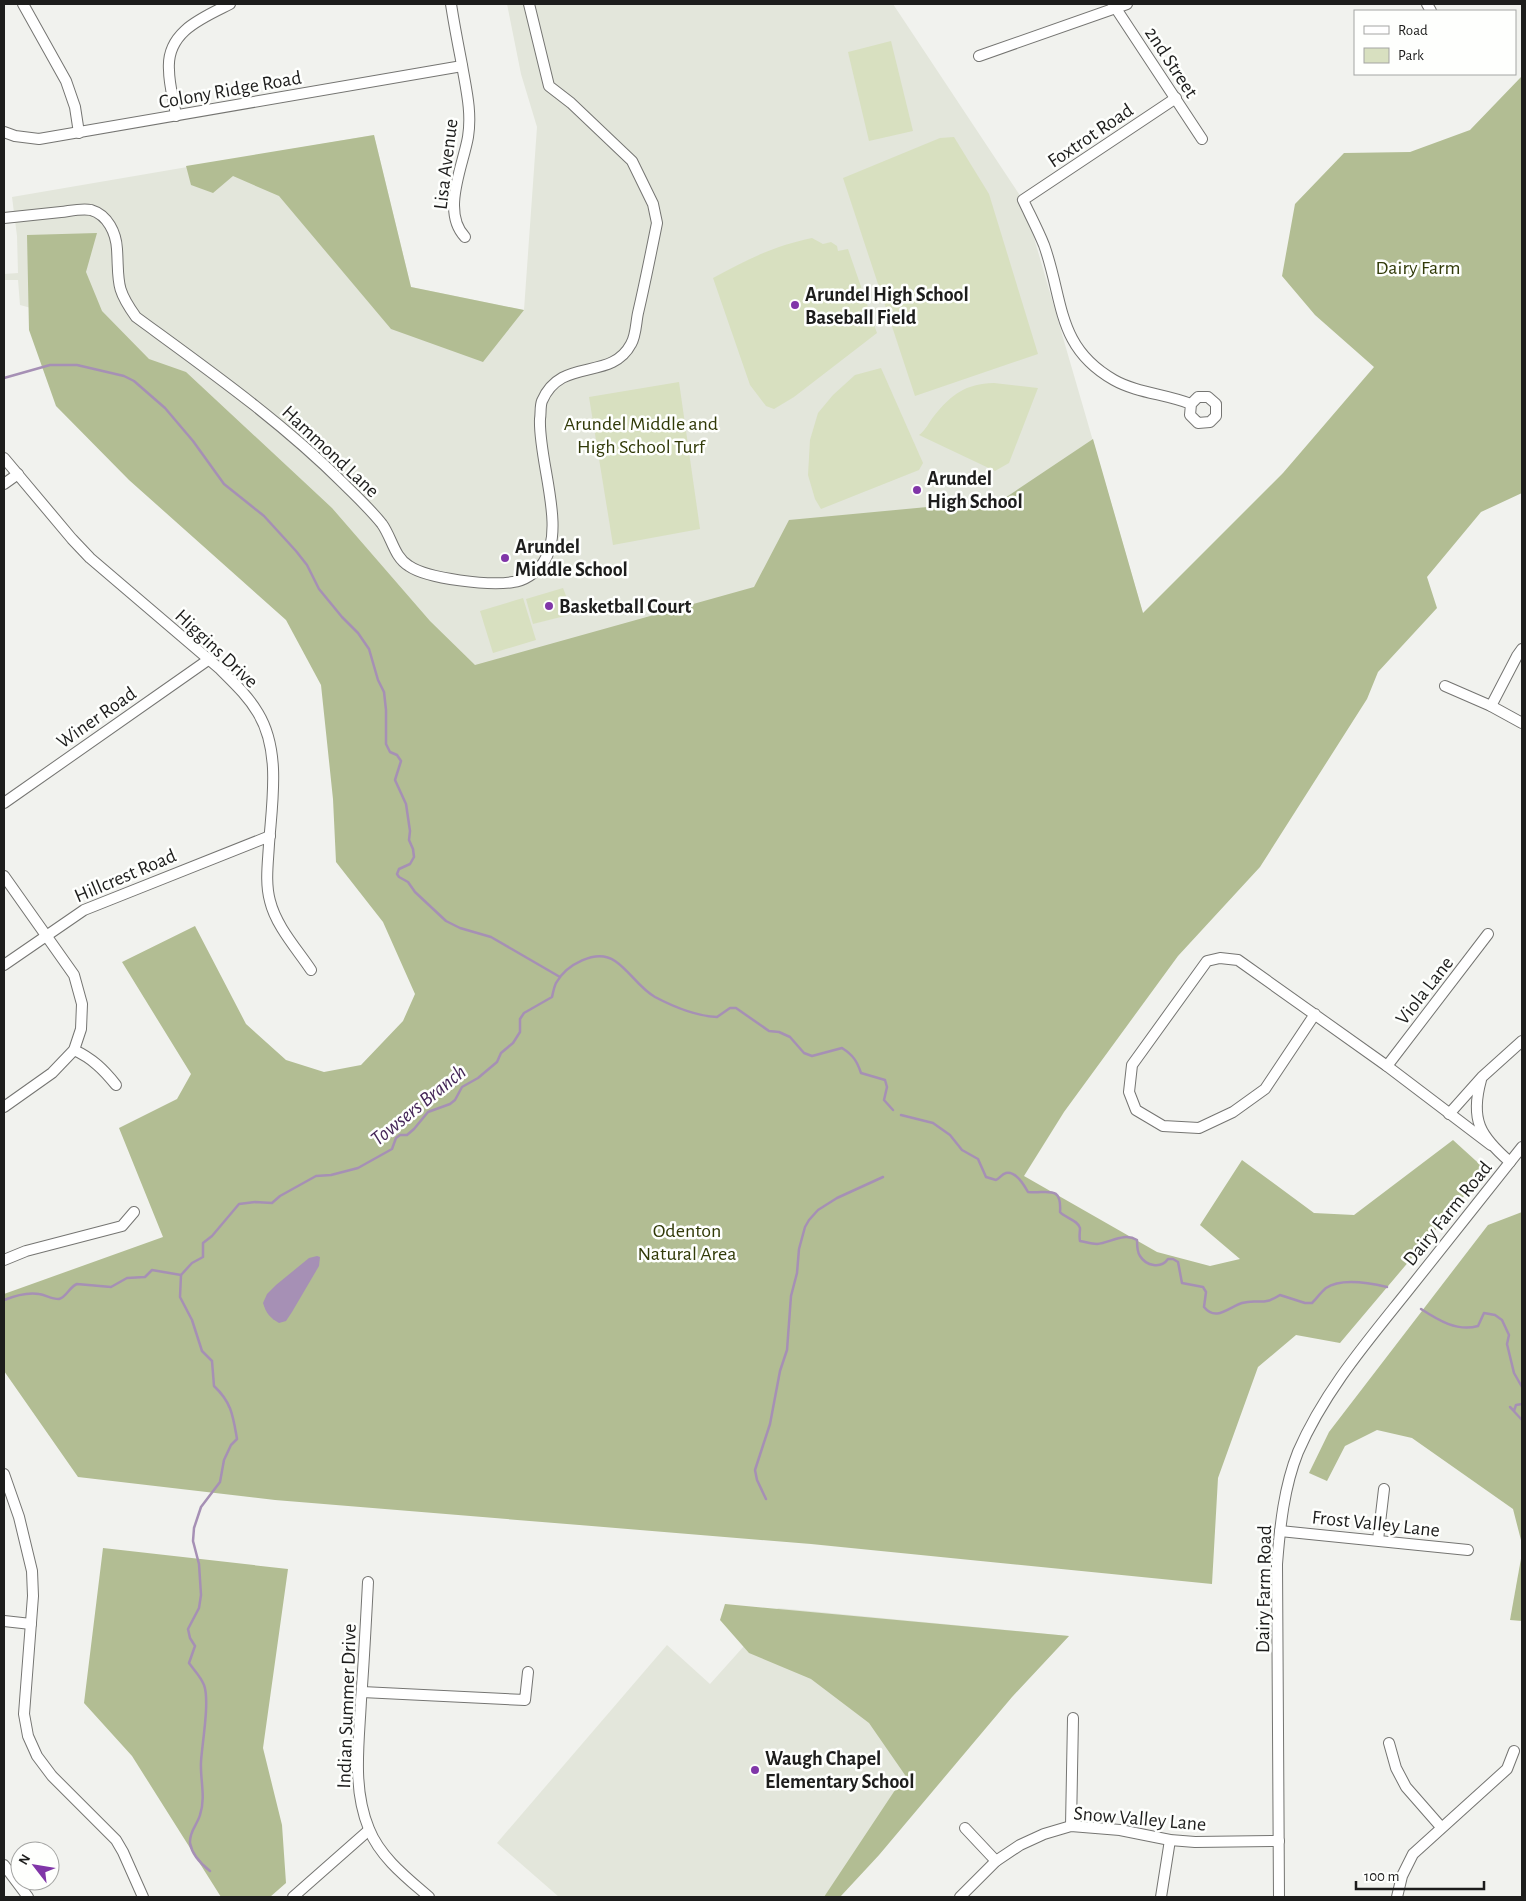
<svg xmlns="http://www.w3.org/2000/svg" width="1526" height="1901" viewBox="0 0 1526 1901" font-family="'Alegreya Sans',sans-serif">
  <rect width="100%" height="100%" fill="#f1f2ee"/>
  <g fill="#e3e6db">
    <polygon points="507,4 893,4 1023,200 1143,613 397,769 80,321 20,305 18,280 4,280 4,274 18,273 17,236 12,197 374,135 411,287 524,310 537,127 521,74"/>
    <polygon points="778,1608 1069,1636 1012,1697 879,1855 840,1897 559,1897 497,1843 667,1645 710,1684"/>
  </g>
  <g fill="#d8e0c0">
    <polygon points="891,41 913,131 869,141 848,52"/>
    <polygon points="954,137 989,194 1038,354 915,396 843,178 940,138"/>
    <path d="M812 238 823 244 831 242 837 246 838 251 848 249 877 333 794 397 774 409 766 406 750 385 713 278C748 259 774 246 812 238Z"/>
    <polygon points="881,368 923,463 919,470 821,509 815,499 808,475 810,440 818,413 833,395 855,375"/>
    <polygon points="679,382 700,529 613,545 589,397"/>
    <path d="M994 383 1038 388 1009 463 995 471 919 435C926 430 929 422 934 416 952 394 965 384 994 383Z"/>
    <polygon points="563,588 573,614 533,624 526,599"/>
    <polygon points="523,598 536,640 493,653 480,611"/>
  </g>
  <g fill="#b2bd93">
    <polygon points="1522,76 1522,493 1481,512 1427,577 1437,608 1378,672 1367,699 1260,867 1178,956 1064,1112 1024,1176 1157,1252 1210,1266 1240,1259 1200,1225 1242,1160 1314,1213 1354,1215 1453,1140 1486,1170 1340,1343 1296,1335 1258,1367 1218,1478 1212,1584 811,1544 275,1500 78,1477 4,1371 4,1294 163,1237 119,1128 177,1099 191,1074 122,962 195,926 246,1024 286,1060 324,1072 361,1065 403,1021 415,994 383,922 336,862 333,799 321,685 286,620 129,480 56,406 29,330 27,235 97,233 86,272 102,311 149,359 186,372 332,508 430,621 475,665 754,587 789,520 1002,500 1093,439 1143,613 1283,473 1374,367 1315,315 1282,276 1295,204 1344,153 1410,152 1470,130"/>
    <polygon points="374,135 411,287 524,310 483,362 391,329 279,196 233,176 213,193 191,185 186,166"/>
    <polygon points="1522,1212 1522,1544 1513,1509 1412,1438 1377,1430 1345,1446 1327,1481 1309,1473 1329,1432 1488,1225"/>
    <polygon points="103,1548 288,1569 263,1748 282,1825 286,1883 270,1897 221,1897 132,1756 84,1703"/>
    <polygon points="1522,1553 1522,1621 1510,1620"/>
    <polygon points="725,1604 1069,1636 1012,1697 879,1855 840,1897 824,1897 905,1775 869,1723 811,1679 749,1653 720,1620"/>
  </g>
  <path fill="#a690b5" d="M317 1256 320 1257 319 1266 292 1312 286 1321 279 1323C270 1318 266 1313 263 1303L267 1294 276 1285 309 1258Z"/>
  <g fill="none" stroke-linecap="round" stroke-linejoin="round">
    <g stroke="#a690b5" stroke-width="2.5">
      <polyline points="4,378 50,365 77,365 124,376 134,381 165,408 193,441 224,484 264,516 296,551 307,565 319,589 342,617 358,633 369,649 378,680 384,692 386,710 386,744 390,752 397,755 401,761 395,780 406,804 410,831 409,840 413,849 414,857 410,864 399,869 397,874 399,877 408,882 415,892 446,921 460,928 491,937 560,977"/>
      <path d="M901 1115 933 1123 950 1135 962 1150 978 1159 986 1177 996 1180C1000 1178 1002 1174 1006 1173 1016 1171 1024 1185 1028 1192 1047 1194 1062 1184 1060 1212 1065 1218 1078 1220 1080 1228 1080 1232 1079 1236 1080 1241 1086 1242 1091 1244 1097 1244 1110 1243 1124 1232 1137 1240 1137 1245 1137 1252 1140 1256 1146 1266 1161 1269 1168 1259H1173L1178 1262 1182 1283 1203 1287 1206 1292 1204 1307C1216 1322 1229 1307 1242 1303 1259 1298 1261 1307 1280 1295L1305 1303H1312C1317 1298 1321 1292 1326 1288 1341 1278 1370 1283 1387 1287"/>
      <path d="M181 1275 180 1297 192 1320 202 1351 212 1361 214 1386C232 1403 233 1416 237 1439L231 1445 224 1460 220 1482 201 1507 194 1528 193 1541 199 1564 201 1595 199 1608 188 1629 190 1638 195 1646 189 1663C194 1670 201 1677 204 1685 210 1701 202 1744 201 1762 200 1779 206 1797 200 1815 197 1825 189 1832 190 1843 192 1855 201 1864 210 1871"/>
      <path d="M4 1300C14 1296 28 1292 39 1294 46 1295 51 1299 59 1299 67 1297 69 1287 77 1284L111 1287 127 1278 145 1277 152 1270 181 1275 192 1263 203 1257V1243L212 1236 239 1204 255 1202 272 1203 280 1196 316 1176 331 1175 358 1168 392 1149 396 1138 400 1135H407L414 1129 428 1112 450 1104 455 1100 462 1087 478 1078 497 1062 501 1053 513 1043 520 1032V1019L524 1013 552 997C553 993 554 987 556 983 566 965 596 948 615 961 630 971 639 988 655 997 674 1007 696 1016 717 1017L730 1008H736L769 1031 779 1032 790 1037 804 1053 812 1056 842 1048C853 1055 857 1061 861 1073L885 1080 887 1087 884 1100 893 1110"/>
      <path d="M1421 1309C1438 1320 1457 1332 1478 1326L1484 1313 1495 1315 1502 1320 1509 1335 1507 1344 1514 1373 1522 1387"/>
      <polyline points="1522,1404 1516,1405 1514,1411 1510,1407 1522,1420"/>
      <polyline points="766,1499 757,1480 755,1470 770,1424 780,1371 787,1350 791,1296 797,1273 799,1249 805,1227 809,1220 818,1210 837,1198 883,1177"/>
    </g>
    <g stroke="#757572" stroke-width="12">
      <g id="minor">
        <polyline points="23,4 66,81 75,107 79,133"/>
        <path d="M451 4C454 24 458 44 462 65 466 89 472 112 468 137 463 166 441 212 465 237"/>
        <polyline points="1113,4 1202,139"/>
        <polyline points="1427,4 1431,11"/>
        <polyline points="979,56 1127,4"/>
        <path d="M1176 98 1023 200C1030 215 1038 230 1044 245 1064 301 1056 347 1114 380 1137 393 1166 394 1191 404L1190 415 1198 423 1210 422 1216 416V404L1208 397H1198L1191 404"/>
        <path d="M176 116C174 101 169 85 169 70 166 32 202 18 230 4"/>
        <polyline points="4,132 15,136 39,139 462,66"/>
        <path d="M4 218C23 216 42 214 61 212 70 211 82 208 91 210 108 215 116 233 117 249 119 282 115 288 136 317 207 369 281 421 344 484 357 497 371 510 382 524 392 538 394 557 409 566 428 579 490 586 513 582 524 581 536 573 543 563 567 530 538 460 540 419 541 413 540 406 542 401 561 356 611 382 631 344 636 336 636 322 638 313 645 283 651 253 657 223L653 204 632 161 571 103 549 86 529 4"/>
        <path d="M4 458 72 539 90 558 220 669C234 683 248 696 258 713 281 751 272 802 269 844 268 863 265 883 270 901 276 926 297 949 311 970"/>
        <polyline points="4,484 18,474"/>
        <polyline points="1445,686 1491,706 1522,723"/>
        <polyline points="1491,706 1517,656 1522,649"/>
        <polyline points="4,803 208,660"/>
        <polyline points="4,876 74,975 82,1004 81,1029 74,1050 52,1073 4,1107"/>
        <polyline points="4,965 84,910 270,836"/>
        <polyline points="1315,1014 1265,1089 1233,1112 1199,1128 1163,1126 1136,1110 1129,1092 1132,1065 1207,961 1220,958 1238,960 1387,1066 1491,1145"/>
        <path d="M74 1050C92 1058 104 1070 116 1085"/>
        <polyline points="1387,1066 1488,934"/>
        <path d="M1481 1080C1470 1120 1480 1136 1510 1162"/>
        <polyline points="1449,1114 1482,1077 1522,1041"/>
        <polyline points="4,1260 26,1251 122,1226 134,1212"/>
        <polyline points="4,1474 19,1517 32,1571 33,1596 24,1714 28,1736 37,1756 52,1776 116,1840 123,1852 143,1897"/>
        <polyline points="1280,1531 1468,1550"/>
        <polyline points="1378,1540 1384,1489"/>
        <path d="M368 1582C366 1621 364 1661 361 1700 359 1743 352 1788 369 1829 380 1857 407 1878 429 1897"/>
        <polyline points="4,1621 31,1624"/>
        <polyline points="362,1692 525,1700 528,1672"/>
        <polyline points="1389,1743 1396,1768 1406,1787 1441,1827"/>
        <polyline points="1071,1826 1073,1718"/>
        <polyline points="965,1828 996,1861"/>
        <polyline points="4,1865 28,1897"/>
        <polyline points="293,1897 369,1830"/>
        <polyline points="960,1897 996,1861 1020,1845 1044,1834 1071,1826 1120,1830 1170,1840 1195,1842 1279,1841"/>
        <polyline points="1161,1897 1170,1840"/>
        <path d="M1279 1897 1277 1564C1280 1526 1284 1487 1298 1452 1324 1392 1366 1343 1406 1293 1445 1244 1483 1196 1522 1147"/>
        <polyline points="1397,1897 1402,1876 1413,1854 1507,1769 1514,1751"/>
      </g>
    </g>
    <use href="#minor" stroke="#fff" stroke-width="10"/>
  </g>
  <g fill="#8036a8" stroke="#fefffd" stroke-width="2">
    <circle cx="795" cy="305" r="5"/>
    <circle cx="917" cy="490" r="5"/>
    <circle cx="505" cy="558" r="5"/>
    <circle cx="549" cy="606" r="5"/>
    <circle cx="755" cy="1770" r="5"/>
  </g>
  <g text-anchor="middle" stroke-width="5" stroke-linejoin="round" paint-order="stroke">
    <g font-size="20" fill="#1d1d1c" stroke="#fefffd">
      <text transform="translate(1172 62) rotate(57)" y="7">2nd Street</text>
      <text transform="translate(230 89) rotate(-10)" y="7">Colony Ridge Road</text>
      <text transform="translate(1090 135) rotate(-34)" y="7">Foxtrot Road</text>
      <text transform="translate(445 164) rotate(-83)" y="7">Lisa Avenue</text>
      <text transform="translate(331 451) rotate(43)" y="7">Hammond Lane</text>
      <text transform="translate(217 648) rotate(43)" y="7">Higgins Drive</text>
      <text transform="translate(96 717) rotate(-35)" y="7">Winer Road</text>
      <text transform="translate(125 875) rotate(-23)" y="7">Hillcrest Road</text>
      <text transform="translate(1424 990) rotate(-52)" y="7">Viola Lane</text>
      <text transform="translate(1447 1213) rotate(-51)" y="7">Dairy Farm Road</text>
      <text transform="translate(1376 1523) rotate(6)" y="7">Frost Valley Lane</text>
      <text transform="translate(1263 1589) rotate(-89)" y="7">Dairy Farm Road</text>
      <text transform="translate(346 1706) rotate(-88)" y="7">Indian Summer Drive</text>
      <text transform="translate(1140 1818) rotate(5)" y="7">Snow Valley Lane</text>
    </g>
    <g font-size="20" fill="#313a08" stroke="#fefffd">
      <text x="1418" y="274">Dairy Farm</text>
      <text x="641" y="430">Arundel Middle and<tspan x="641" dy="23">High School Turf</tspan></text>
      <text x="687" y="1237">Odenton<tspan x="687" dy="23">Natural Area</tspan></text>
    </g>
    <g font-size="20" font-weight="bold" fill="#1d1d1c" stroke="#fefffd" text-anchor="start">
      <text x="805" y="301">Arundel High School<tspan x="805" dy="23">Baseball Field</tspan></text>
      <text x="927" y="485">Arundel<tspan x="927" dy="23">High School</tspan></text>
      <text x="515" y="553">Arundel<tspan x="515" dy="23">Middle School</tspan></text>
      <text x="559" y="613">Basketball Court</text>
      <text x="765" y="1765">Waugh Chapel<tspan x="765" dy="23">Elementary School</tspan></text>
    </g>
    <g font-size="21" font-style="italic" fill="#452758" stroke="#fefffd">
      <text transform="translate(418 1105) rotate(-39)" y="7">Towsers Branch</text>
    </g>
  </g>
  <rect width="1526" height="1901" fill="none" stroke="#1d1d1c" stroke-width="10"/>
  <rect x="1354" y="10" width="162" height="65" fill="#fefffd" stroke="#a4a5a3"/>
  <rect x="1364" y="26" width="25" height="8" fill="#ffffff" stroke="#a4a5a3"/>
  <text x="1398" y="35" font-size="15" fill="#1d1d1c">Road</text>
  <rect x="1364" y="48" width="25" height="15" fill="#d8e0c0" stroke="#a4a5a3"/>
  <text x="1398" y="60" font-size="15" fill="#1d1d1c">Park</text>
  <g transform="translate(35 1866) rotate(301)"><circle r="24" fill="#fefffd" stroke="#a4a5a3"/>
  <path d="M0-4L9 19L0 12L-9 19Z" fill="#8036a8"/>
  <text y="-8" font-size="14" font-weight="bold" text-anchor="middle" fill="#1d1d1c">N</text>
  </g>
  <path d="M1356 1881v8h128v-8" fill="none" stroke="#1d1d1c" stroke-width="2.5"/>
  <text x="1364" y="1881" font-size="15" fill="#1d1d1c" stroke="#fefffd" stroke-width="4" paint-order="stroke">100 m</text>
</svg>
